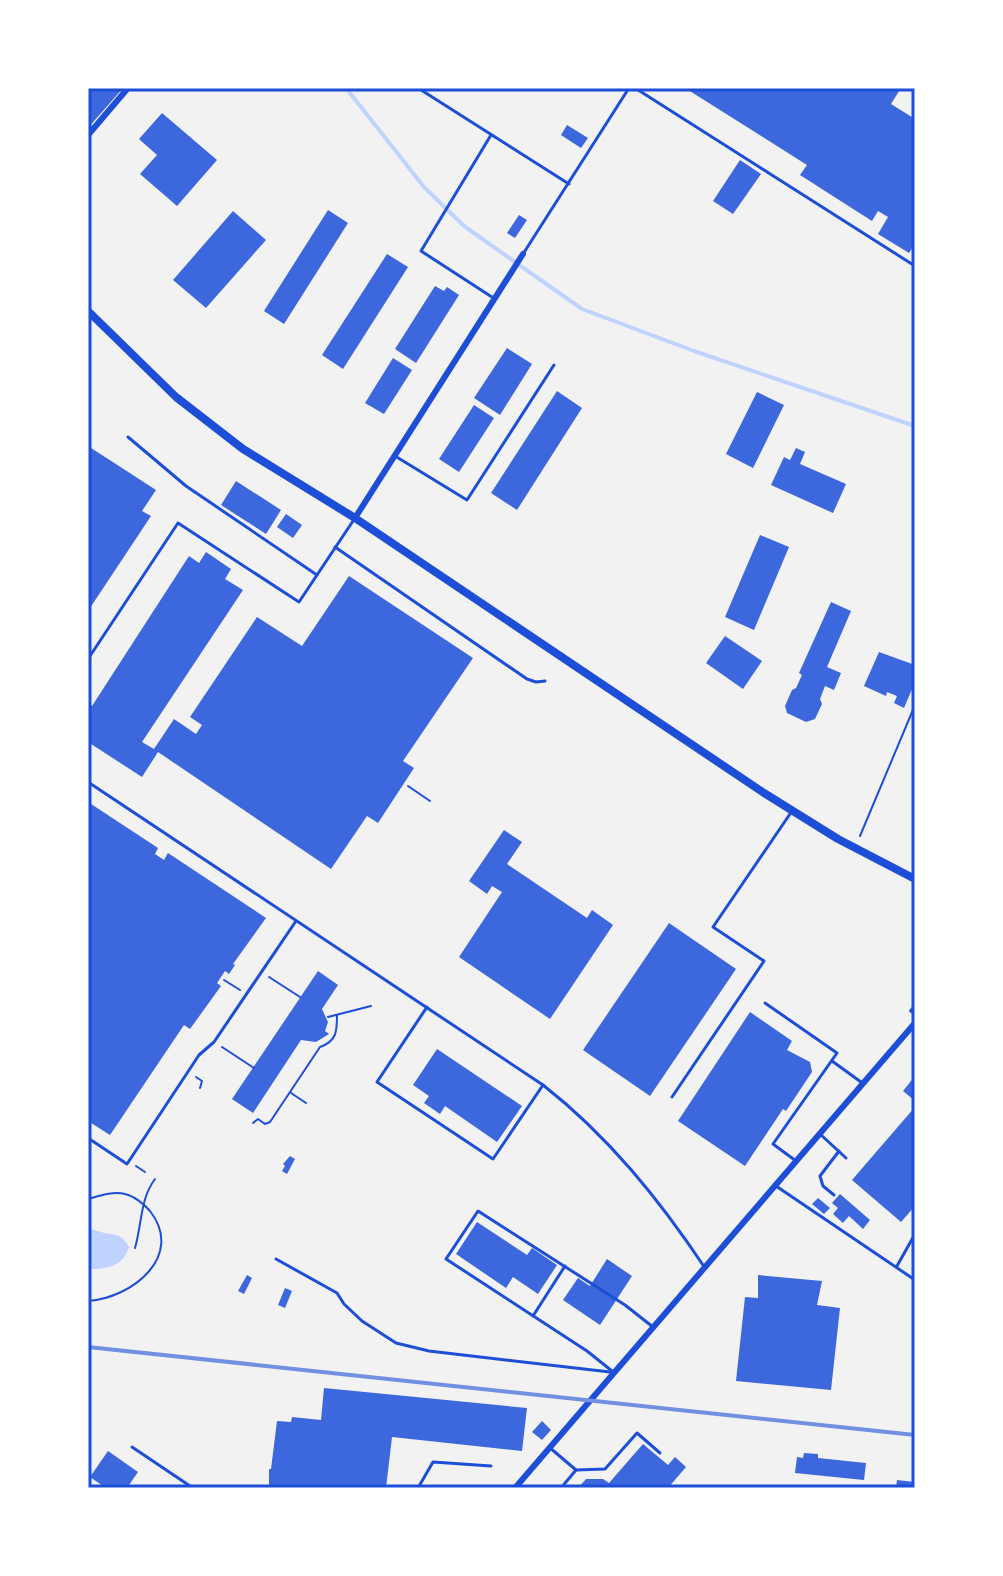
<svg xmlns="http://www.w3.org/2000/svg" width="1003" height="1576" viewBox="0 0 1003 1576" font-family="'Noto Serif',serif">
  <rect width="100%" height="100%" fill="#f2f2f2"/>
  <path fill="#bfd3fe" d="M88 1227C92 1229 96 1231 101 1232 115 1236 121 1232 129 1247 123 1267 107 1269 88 1269Z"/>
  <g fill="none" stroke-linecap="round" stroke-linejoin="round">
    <polyline stroke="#bfd3fe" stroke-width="4" points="346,88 424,187 464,226 582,309 694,351 915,426"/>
  </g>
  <g fill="#3d67dc">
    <polygon points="88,88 123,88 88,128"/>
    <polygon points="685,88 901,88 891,104 915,119 915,244 909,253 878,234 888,217 878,211 872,221 800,175 807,165"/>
    <polygon points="162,113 217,160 177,206 140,174 157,155 139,139"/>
    <polygon points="567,125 588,138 581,148 561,135"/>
    <polygon points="740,160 761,174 733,214 713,201"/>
    <polygon points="328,210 348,223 284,324 264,311"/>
    <polygon points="233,211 266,240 206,308 173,280"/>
    <polygon points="519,215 527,220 515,238 507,233"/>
    <polygon points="387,254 408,267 343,369 322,355"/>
    <polygon points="435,286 444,291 447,287 459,295 416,363 395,349"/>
    <polygon points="507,348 532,364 500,415 474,398"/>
    <polygon points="393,358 412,370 384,414 365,403"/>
    <polygon points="557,391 582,408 517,510 491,493"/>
    <polygon points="757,392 784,405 753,468 726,454"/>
    <polygon points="474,405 494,418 459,472 439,459"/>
    <polygon points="88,446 156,490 142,511 151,516 88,611"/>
    <polygon points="796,448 805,452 800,464 846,484 833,513 771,485 784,457 790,460"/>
    <polygon points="236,481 281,510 266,534 221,505"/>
    <polygon points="286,514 302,525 293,538 277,527"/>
    <polygon points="760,535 789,547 754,630 725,617"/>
    <polygon points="206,552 231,569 225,579 243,590 142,742 154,749 174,719 196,734 202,725 190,717 257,617 302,646 349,576 473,658 403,761 414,768 378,823 367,816 331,869 158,752 142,777 88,742 88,703 92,706 189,556 199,563"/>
    <polygon points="831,602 851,611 827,667 841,673 834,690 825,686 820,699 822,704 815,719 806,722 787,713 785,706 792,690 796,688 802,675 799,673"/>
    <polygon points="725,636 762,661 743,689 706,663"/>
    <polygon points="879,652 915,665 915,682 904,708 894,703 897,696 887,692 886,696 864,686"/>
    <polygon points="88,802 158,848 155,854 164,860 168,853 266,918 233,964 235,965 229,974 225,971 217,983 221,986 190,1029 184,1025 110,1135 88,1121"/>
    <polygon points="504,830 522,842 507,864 587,918 592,910 613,925 550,1019 459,957 502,892 492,886 487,894 469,881"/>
    <polygon points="669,923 736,969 650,1096 583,1050"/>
    <polygon points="318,971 338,985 322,1009 328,1022 325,1031 329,1034 316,1042 301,1040 253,1113 232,1099"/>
    <polygon points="750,1012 792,1041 787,1050 810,1062 812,1072 786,1111 783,1109 745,1166 678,1121"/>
    <polygon points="437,1049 522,1106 497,1142 445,1106 440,1114 424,1103 429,1096 413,1085"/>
    <polygon points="915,1076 915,1101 903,1091"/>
    <polygon points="915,1107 915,1206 901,1222 852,1180"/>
    <polygon points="290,1156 295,1159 287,1174 282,1171 285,1166 283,1164"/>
    <polygon points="840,1194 870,1220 863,1229 849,1216 843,1223 833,1214 838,1208 832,1203"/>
    <polygon points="818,1198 830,1208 824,1214 812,1204"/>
    <polygon points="477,1222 527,1255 532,1248 557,1265 538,1294 513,1277 506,1288 456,1254"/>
    <polygon points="607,1259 632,1276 600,1325 563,1300 578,1278 590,1286"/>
    <polygon points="247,1275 252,1278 244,1294 238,1291"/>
    <polygon points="758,1275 822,1281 817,1305 840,1308 831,1390 736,1381 745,1297 758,1298"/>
    <polygon points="285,1288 292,1291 285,1308 278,1305"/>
    <polygon points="324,1388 527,1408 522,1451 392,1437 386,1488 269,1488 269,1469 271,1469 277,1421 291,1422 292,1417 321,1420"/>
    <polygon points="542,1421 551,1430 542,1440 532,1432"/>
    <polygon points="643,1444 668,1465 675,1457 686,1467 668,1488 578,1488 586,1479 603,1479 609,1483"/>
    <polygon points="108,1451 138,1472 127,1488 106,1488 90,1477"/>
    <polygon points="804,1453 818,1454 818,1458 866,1463 864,1480 795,1473 797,1457 803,1458"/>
    <polygon points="897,1480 915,1482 915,1488 896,1488"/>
  </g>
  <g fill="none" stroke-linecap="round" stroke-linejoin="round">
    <g stroke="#1d4ed8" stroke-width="2">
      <polyline points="408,786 430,801"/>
      <polyline points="860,836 915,705"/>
      <polyline points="269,977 300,997"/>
      <polyline points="224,980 240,990"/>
      <polyline points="914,1014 910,1011 915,1005"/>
      <polyline points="328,1017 371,1006"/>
      <polyline points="222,1047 254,1068"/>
      <polyline points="196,1077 202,1081 200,1088"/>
      <polyline points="291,1093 306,1103"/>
      <path d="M253 1123 258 1119 265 1124 270 1122 320 1047C337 1041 337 1031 337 1015"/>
      <polyline points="136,1166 145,1172"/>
      <path d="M88 1199C99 1196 113 1191 125 1194 134 1196 144 1204 150 1211 185 1256 132 1298 88 1301"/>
      <path d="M135 1248C142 1224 140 1199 155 1179"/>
    </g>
    <g stroke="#1d4ed8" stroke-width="3">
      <polyline points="418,88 569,184"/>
      <polyline points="635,88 915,266"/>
      <polyline points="491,135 421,251 495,299"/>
      <polyline points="523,254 629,88"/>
      <polyline points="128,437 186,486 317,575"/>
      <polyline points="395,456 467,500 554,365"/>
      <polyline points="335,547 527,679 536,682 545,681"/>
      <polyline points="88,659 178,523 299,602 353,521"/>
      <path d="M88 782 543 1085C608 1136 659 1199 705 1268"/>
      <polyline points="765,1003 837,1053 773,1144 796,1161"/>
      <polyline points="427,1007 377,1082 493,1159 543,1085"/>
      <polyline points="832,1061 861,1082"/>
      <polyline points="672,1097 764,961 713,927 792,811"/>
      <polyline points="820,1134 846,1158"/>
      <polyline points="88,1138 127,1164 199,1055 214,1042 296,921"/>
      <polyline points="776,1186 915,1280"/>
      <polyline points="834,1195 823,1186 820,1176 839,1151"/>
      <polyline points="276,1259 337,1293 344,1304 362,1321 396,1343 429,1351 610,1372"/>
      <polyline points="897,1266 915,1234"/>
      <polyline points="533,1316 565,1266"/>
      <polyline points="612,1371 587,1351 446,1259 478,1211 625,1305 653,1327"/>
      <polyline points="132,1447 193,1488"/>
      <polyline points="549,1447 576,1470 605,1469 637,1433 660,1453"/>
      <polyline points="418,1488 433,1462 491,1466"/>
      <polyline points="561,1488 576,1470"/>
      <polyline points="749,1488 765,1488"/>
    </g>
    <g stroke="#1d4ed8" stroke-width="6">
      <polyline points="88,135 128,88"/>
      <polyline points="355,518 523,254"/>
      <polyline points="515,1488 915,1023"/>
    </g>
    <polyline stroke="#1d4ed8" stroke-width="8" points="88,311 176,397 243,449 355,518 764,793 838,839 915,879"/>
    <polyline stroke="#7290e2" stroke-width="4" points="88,1347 915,1435"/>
  </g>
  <rect width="1003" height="1576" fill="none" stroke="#ffffff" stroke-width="180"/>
  <rect x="90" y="90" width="823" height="1396" fill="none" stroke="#1d4ed8" stroke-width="3"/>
</svg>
